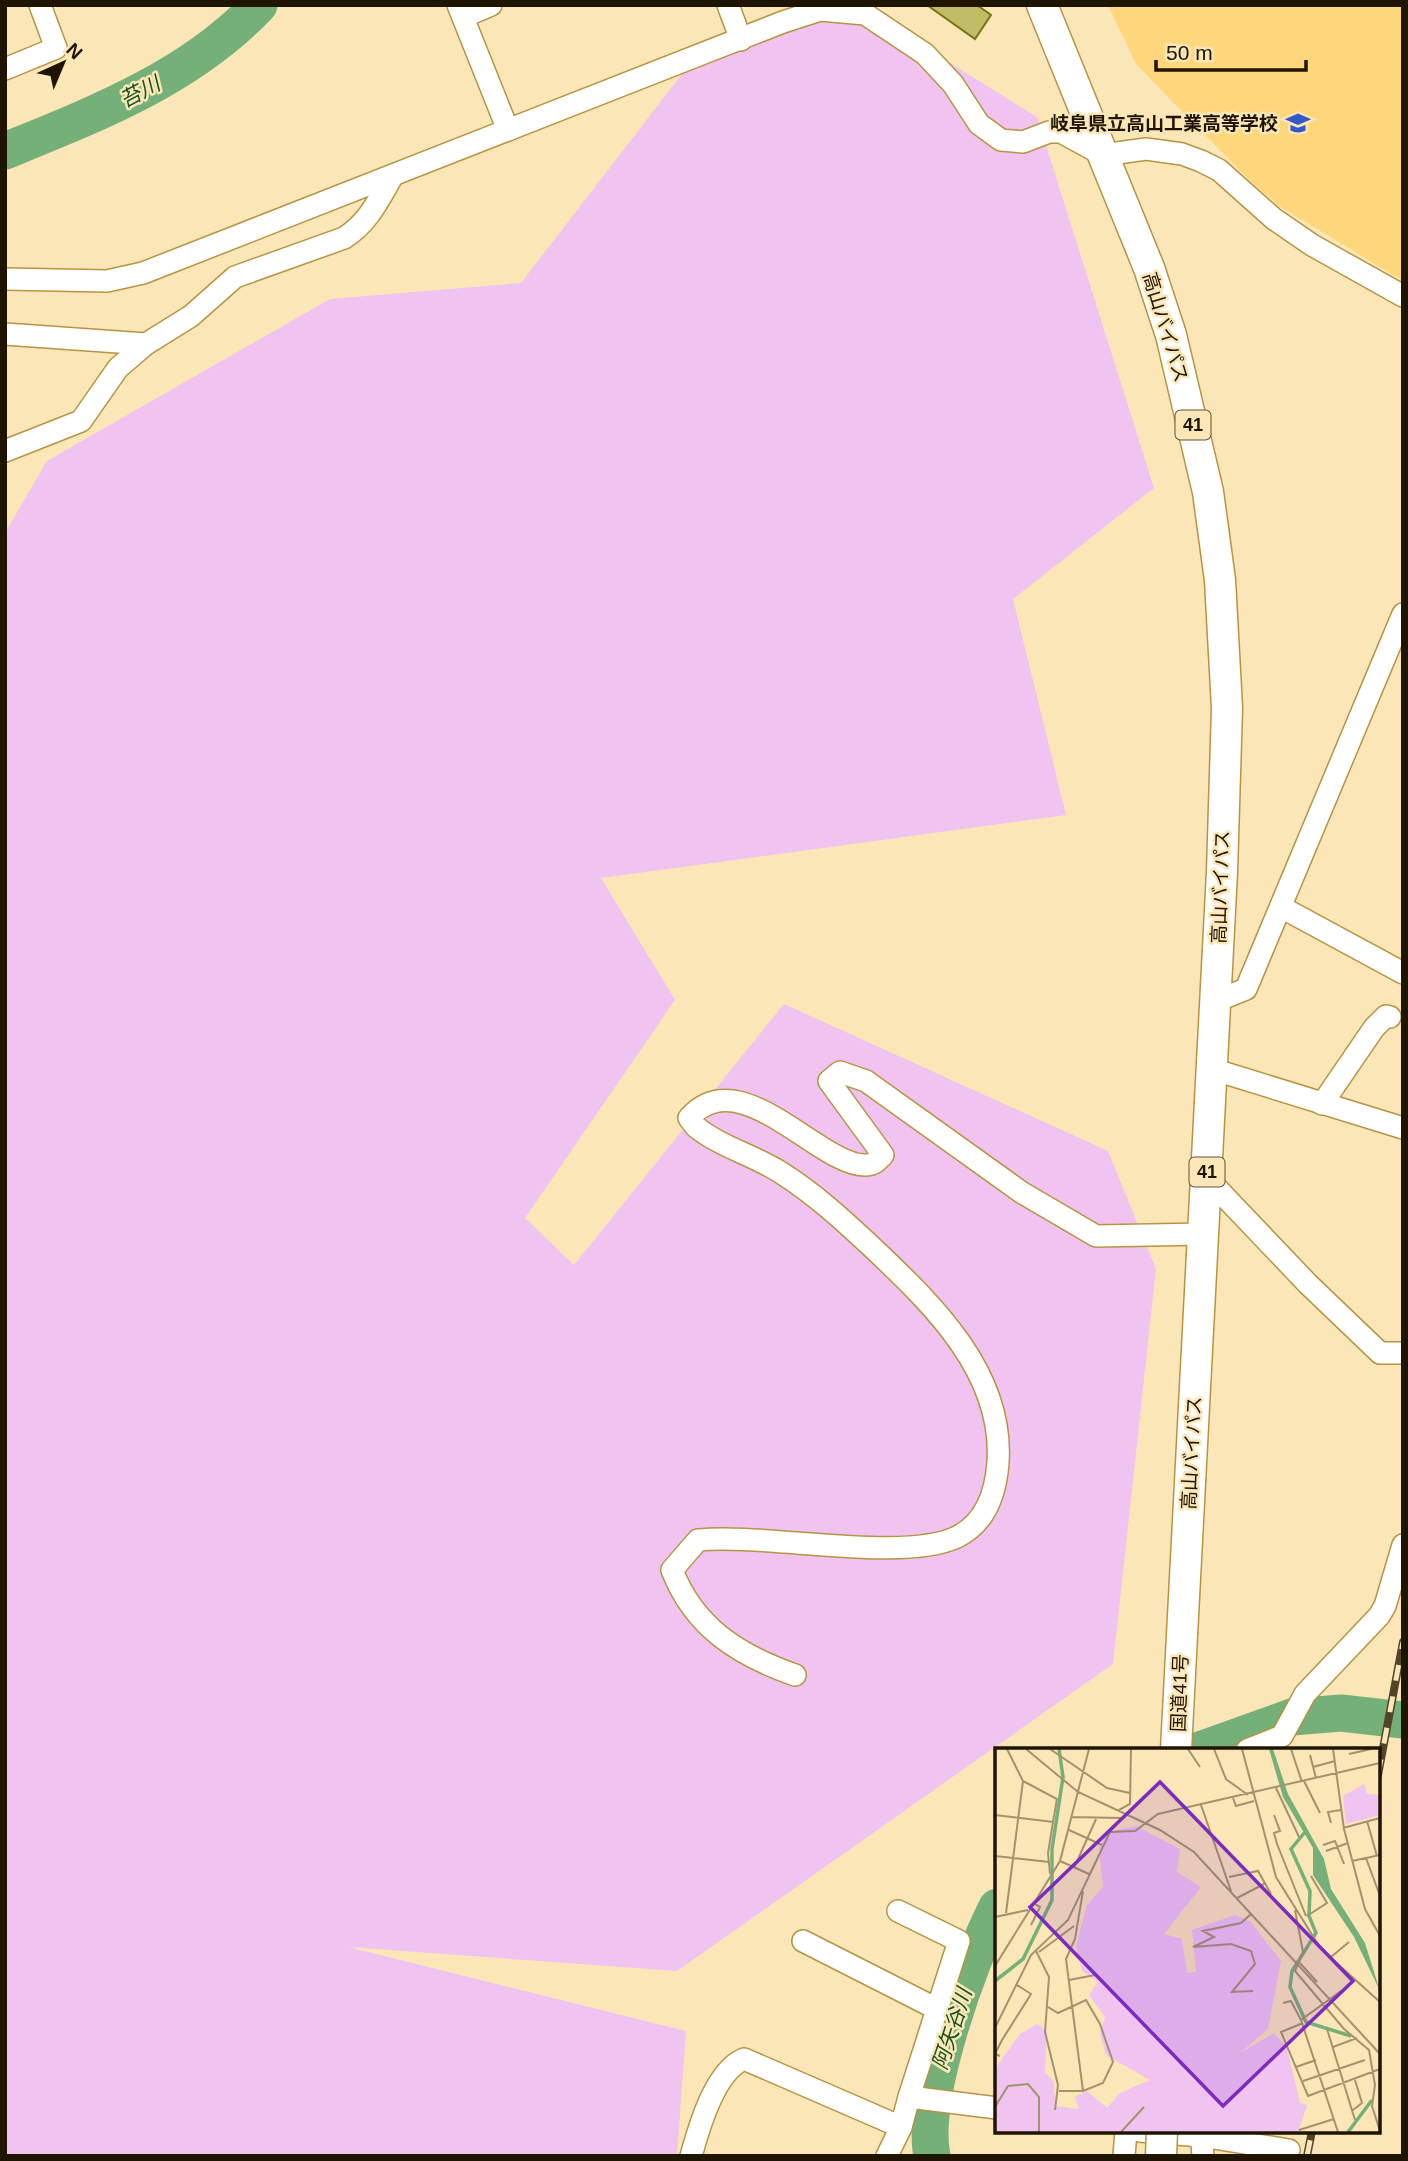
<svg xmlns="http://www.w3.org/2000/svg" width="1408" height="2161" viewBox="0 0 1408 2161" font-family="Arial,'Noto Sans JP',sans-serif">
  <rect width="100%" height="100%" fill="#fbe6b7"/>
  <polygon fill="#fed67b" points="1108,5 1403,5 1403,281 1281,207 1252,183 1136,64"/>
  <polygon fill="#f0c3f1" points="857,5 1037,117 1154,488 1013,599 1066,815 601,878 675,1000 525,1218 574,1265 784,1004 1108,1151 1156,1269 1113,1664 677,1971 348,1947 686,2031 677,2156 5,2156 5,533 47,461 330,299 521,283 705,44"/>
  <g fill="none" stroke-linecap="round" stroke-linejoin="round">
    <g stroke="#75b079" stroke-width="37">
      <path d="M5 151C96 114 190 78 259 5"/>
      <polyline points="1200,1750 1292,1717 1341,1713 1403,1720"/>
      <path d="M932 2156C920 2097 969 1962 997 1907"/>
    </g>
  </g>
  <polygon fill="#c1bc66" stroke="#797315" stroke-width="2" points="927,5 977,5 991,15 975,39"/>
  <g fill="none" stroke-linecap="round" stroke-linejoin="round">
    <g stroke="#b79442" stroke-width="24">
      <g id="minor">
        <polyline points="458,5 508,130"/>
        <polyline points="728,5 741,40"/>
        <polyline points="463,17 491,5"/>
        <polyline points="5,69 56,48 40,5"/>
        <polyline points="5,279 107,281 143,273 783,22 820,10 865,14 925,54 953,84 979,124 1001,140 1023,142 1049,132 1061,132 1103,155 1146,149 1182,154 1201,161 1219,170 1274,219 1312,245 1403,296"/>
        <polyline points="5,334 146,344"/>
        <path d="M5 451 81 421 118 368 146 344 191 316 235 277 344 238C368 223 378 201 392 177"/>
        <polyline points="1281,907 1403,973"/>
        <polyline points="1216,1001 1246,989 1403,614"/>
        <polyline points="1212,1069 1403,1128"/>
        <polyline points="1322,1104 1374,1028 1386,1016 1390,1017"/>
        <polyline points="1207,1178 1308,1284 1380,1353 1403,1353"/>
        <path d="M795 1675C738 1655 694 1627 672 1570L698 1540C766 1533 902 1563 957 1537 987 1522 996 1492 998 1462 1004 1373 933 1305 874 1249 844 1221 815 1194 780 1172 753 1155 721 1147 696 1127L689 1118C740 1060 818 1165 865 1165 874 1165 877 1161 883 1155L829 1081 840 1072 866 1081 1021 1192 1096 1236 1203 1234"/>
        <polyline points="1247,1750 1282,1736 1305,1694 1379,1616 1385,1606 1403,1545"/>
        <polyline points="898,1911 959,1941 909,2097"/>
        <polyline points="803,1941 937,2009"/>
        <polyline points="1139,2131 1201,2136 1289,2150"/>
        <polyline points="1201,2131 1203,2156"/>
        <path d="M691 2156C699 2127 715 2071 744 2059L901 2127"/>
        <polyline points="887,2156 901,2127 909,2097 997,2108"/>
        <polyline points="1124,2156 1126,2131"/>
      </g>
    </g>
    <g stroke="#b79442" stroke-width="33">
      <polyline id="highway" points="1042,5 1149,268 1171,335 1208,492 1220,580 1227,708 1222,872 1176,1750"/>
    </g>
    <use href="#minor" stroke="#fff" stroke-width="21"/>
    <use href="#highway" stroke="#fff" stroke-width="30"/>
    <g stroke="#51442a" stroke-width="8">
      <g id="rail">
        <polyline points="1378,1775 1403,1642"/>
        <polyline points="1307,2156 1312,2131"/>
      </g>
    </g>
    <use href="#rail" stroke="#fbe6b7" stroke-width="5" stroke-dasharray="16" stroke-linecap="butt"/>
    <g stroke="#b79442" stroke-width="33" stroke-linecap="butt">
      <polyline id="highway-bridge" points="1161,2156 1162,2131"/>
    </g>
    <use href="#highway-bridge" stroke="#fff" stroke-width="30"/>
  </g>
  <defs>
    <g id="school-bare" transform="scale(1.89)"><path d="M0-5L7-2L0 1L-7-2ZM-4 1L0 2.5L4 1V4Q0 6-4 4Z" fill="#3359c9" stroke="#fbe6b7" stroke-width="2.5" paint-order="stroke"/></g>
  </defs>
  <g fill-rule="evenodd">
    <use href="#school-bare" x="1298" y="123"/>
  </g>
  <g text-anchor="middle" stroke-width="5" stroke-linejoin="round" paint-order="stroke">
    <g fill="#fbe6b7" stroke="#615337" stroke-width="2">
      <rect x="1175.5" y="410.5" width="35" height="29" rx="5"/>
      <rect x="1189.5" y="1157.5" width="35" height="29" rx="5"/>
    </g>
    <g font-size="18" font-weight="bold" fill="#1f1400">
      <text x="1193" y="431">41</text>
      <text x="1207" y="1178">41</text>
    </g>
    <g font-size="19" font-weight="bold" fill="#1f1400" stroke="#fbe6b7" text-anchor="end">
      <text x="1278" y="130">岐阜県立高山工業高等学校</text>
    </g>
    <g font-size="19" fill="#1f1400" stroke="#fbe6b7">
      <text transform="translate(1166 327) rotate(73)" y="7">高山バイパス</text>
      <text transform="translate(1220 887) rotate(-88)" y="7">高山バイパス</text>
      <text transform="translate(1191 1453) rotate(-87)" y="7">高山バイパス</text>
      <text transform="translate(1179 1693) rotate(-88)" y="7">国道41号</text>
    </g>
    <g font-size="21" font-style="italic" fill="#13521e" stroke="#fbe6b7">
      <text transform="translate(140 92) rotate(-28)" y="7">苔川</text>
      <text transform="translate(952 2029) rotate(-72)" y="7">阿矢谷川</text>
    </g>
  </g>
  <g transform="translate(995 1748)">
    <rect width="385" height="385" fill="#fbe6b7"/>
    <path d="M369 36 372 46 384 47 385 67 351 76 348 48ZM141 78 185 101 182 124 206 139 169 186 187 191 192 225 201 224 197 182 240 167 255 173 286 213 273 281 245 305 279 285 292 300 305 355 312 357 303 384H0V321L25 286 42 276 52 283 50 324 59 334 60 358 84 361 80 349 92 343 112 360 125 345 155 332 111 307 105 285 110 269 94 247 103 234 87 223 81 198 92 157 108 139 104 100 112 84Z" fill="#f0c3f1"/>
    <path d="M274 1H278L293 46 329 111 336 141 370 195 385 243 359 189 318 127V100L288 49Z" fill="#75b079"/>
    <path fill="none" stroke="#75b079" stroke-width="3.5" d="M310 84 296 101 315 143 314 168 321 185 297 223 295 239 311 274 356 288M0 233 28 211 57 152V101L68 29 64 1M353 384 377 352"/>
    <path fill="none" stroke="#a3926e" stroke-width="2" d="M31 1 83 44 165 82 199 104 385 306M55 1 112 40 135 45M193 1 205 19M219 1 231 31 253 47M247 1 281 129 326 201 385 254M296 1 307 34M338 1 349 81 370 161 385 188M354 6 376 1M315 7 321 30M318 19 340 13M309 33 325 65M281 40 304 89M238 50 241 58 259 53M206 57 236 143M124 62 135 56 136 1M0 67 58 74 62 51 28 33M279 67 285 83 279 85 282 96 311 168M76 69 126 70M372 73 382 108M336 75 333 64 346 62M348 80 385 70M74 82 107 97M328 97 340 93 349 116M331 103 353 95M0 108 54 114M371 110 385 148M65 113 94 126M357 113 385 107M79 120 101 71M55 126 53 105 58 74M234 129 263 123 276 146M88 143 80 191 71 211 88 343M242 150 271 135M300 162 308 204 304 214 322 234M11 165 28 33 12 1M256 166 246 175 208 183 219 189 198 199 236 196 256 203 260 216 237 244 258 243M312 168 332 155 316 128M0 169 33 162M36 177 45 159 38 155M41 203 54 229 50 284 63 337 60 362M44 204 79 178M336 209 354 194M303 216 300 223 349 281 374 302 380 337 377 358 385 383M0 218 65 113 94 1M74 232 100 227M288 255 296 253 306 272M53 259 63 265 91 252 105 276 118 314 108 335 88 343H64M308 275 286 284 313 348 385 321M0 280 36 207 73 172 115 84 140 83 163 66 385 15M332 281 360 372M338 299 362 290M5 308 0 306 7 292 36 246 22 237M301 319 321 312M308 333 370 312M0 359 13 338 33 336 44 349V384M358 362 367 355 360 332M304 382 339 371M126 384 149 359M343 384 306 272 346 243"/>
    <path fill="#7b2cbf" fill-opacity="0.15" stroke="#7b2cbf" stroke-width="3.5" d="M165 34 358 233 228 358 35 159Z"/>
    <rect width="385" height="385" fill="none" stroke="#1f1400" stroke-width="3.5"/>
  </g>
  <rect width="1408" height="2161" fill="none" stroke="#1f1400" stroke-width="14"/>
  <g transform="translate(63 63) rotate(44)" stroke="#fbe6b7" stroke-width="5" paint-order="stroke">
  <path d="M0-5L12 26L0 18L-12 26Z" fill="#1f1400"/>
  <text y="-10" font-size="19" font-weight="bold" text-anchor="middle" fill="#1f1400">N</text>
  </g>
  <path d="M1156 60v10h150v-10" fill="none" stroke="#1f1400" stroke-width="3.5"/>
  <text x="1166" y="60" font-size="21" fill="#1f1400" stroke="#fbe6b7" stroke-width="5" paint-order="stroke">50 m</text>
</svg>
